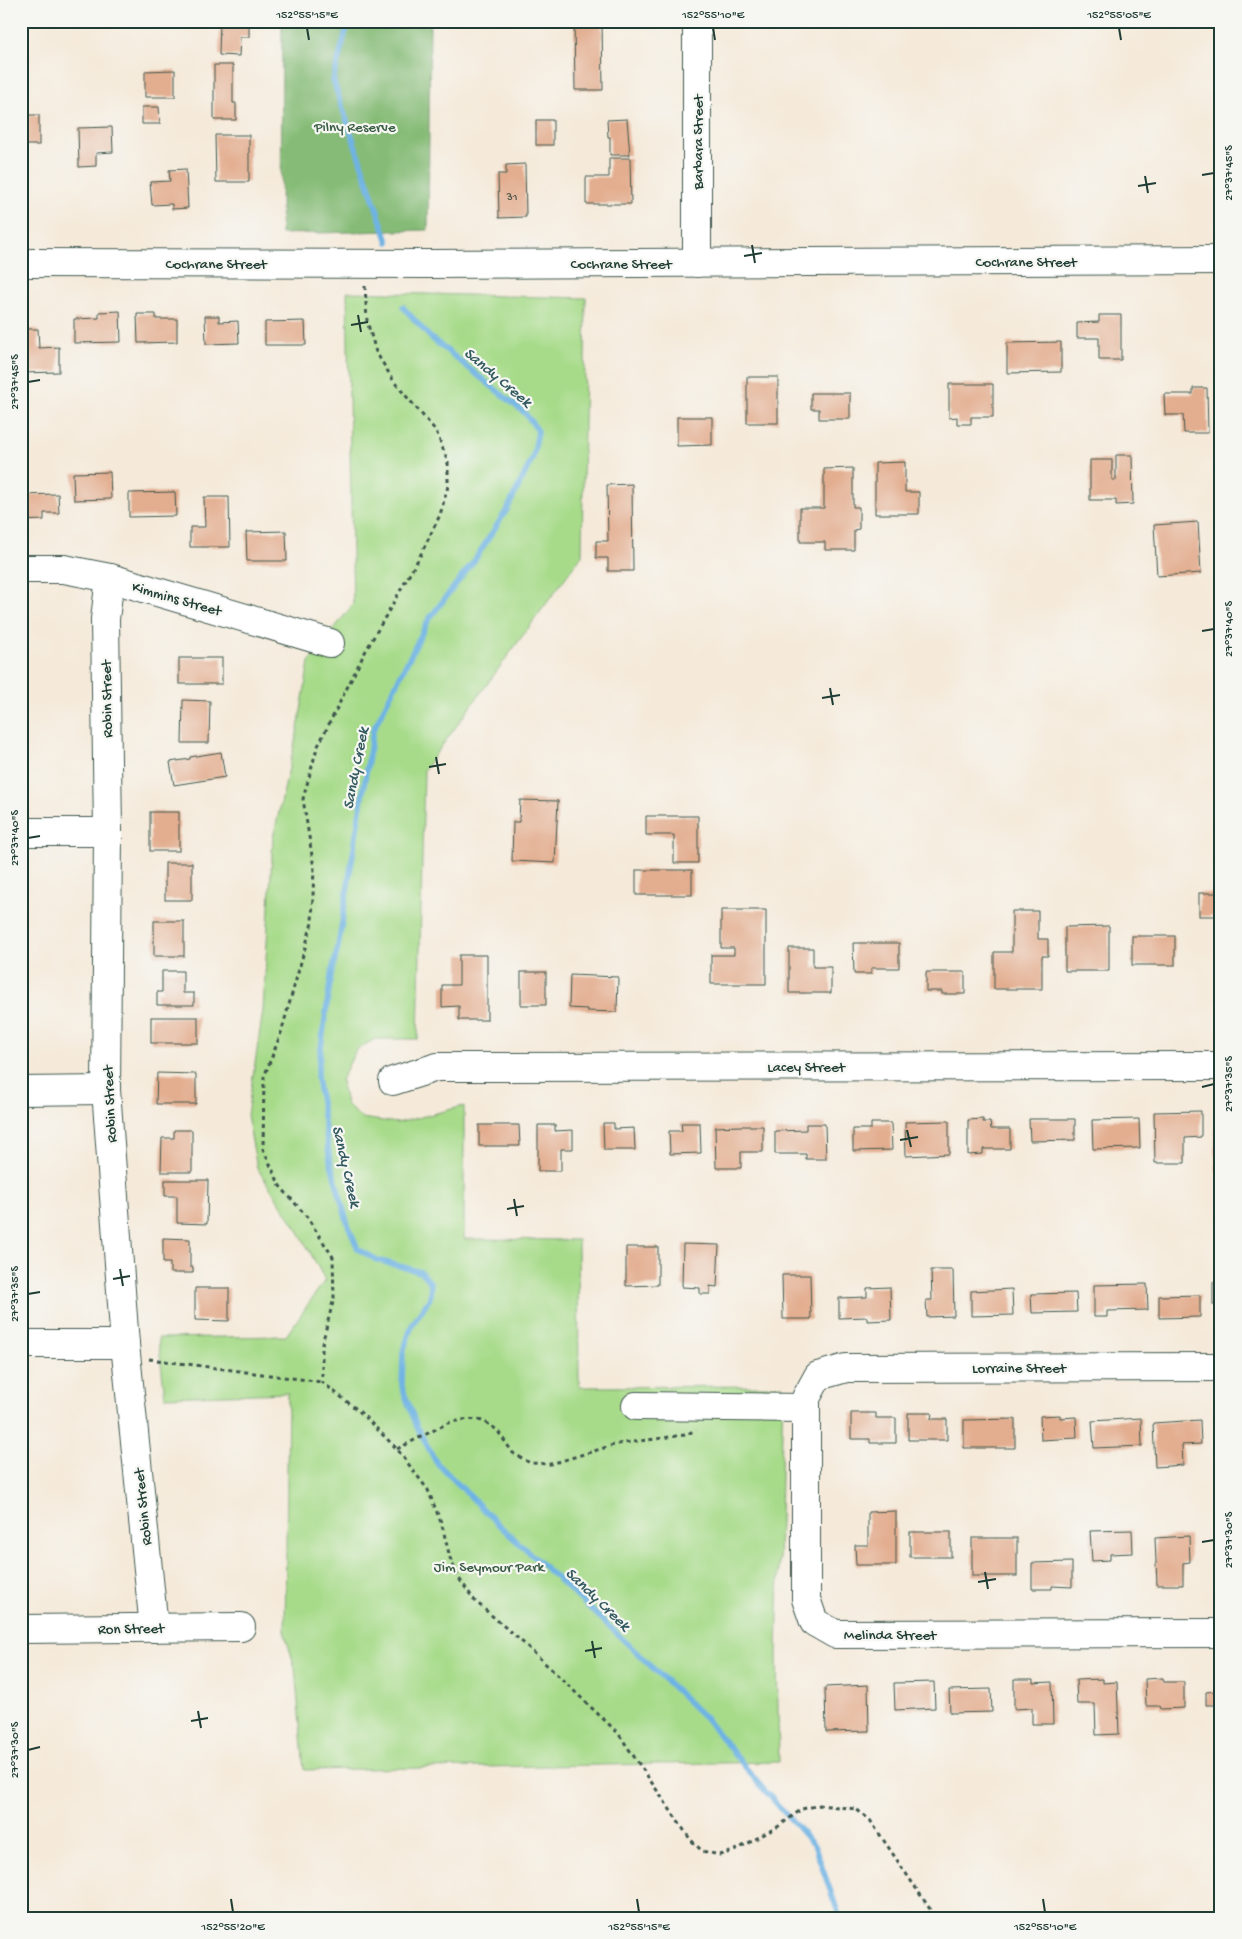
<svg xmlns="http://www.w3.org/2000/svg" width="1242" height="1939" viewBox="0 0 1242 1939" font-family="'Gochi Hand',sans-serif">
  <rect width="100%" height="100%" fill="#f6f6f2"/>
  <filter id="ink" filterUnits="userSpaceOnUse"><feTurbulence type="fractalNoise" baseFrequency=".02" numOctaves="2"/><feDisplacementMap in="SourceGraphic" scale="10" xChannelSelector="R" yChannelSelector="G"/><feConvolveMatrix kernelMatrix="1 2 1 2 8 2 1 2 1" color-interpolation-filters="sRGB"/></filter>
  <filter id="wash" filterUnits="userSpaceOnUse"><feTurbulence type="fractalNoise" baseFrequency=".0096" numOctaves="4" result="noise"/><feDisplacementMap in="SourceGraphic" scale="20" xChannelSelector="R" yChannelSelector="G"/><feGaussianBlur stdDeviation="1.12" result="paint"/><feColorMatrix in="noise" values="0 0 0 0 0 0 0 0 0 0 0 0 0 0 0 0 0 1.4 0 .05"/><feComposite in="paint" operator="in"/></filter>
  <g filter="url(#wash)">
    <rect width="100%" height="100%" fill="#f5eada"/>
    <polygon fill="#a7db8a" stroke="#638c5f" points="347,292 586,298 582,555 424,770 418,1039 375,1039 356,1050 341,1080 346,1104 361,1118 397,1123 464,1106 464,1239 578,1240 579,1387 783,1386 777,1655 779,1762 304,1770 295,1668 285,1634 288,1393 165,1397 158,1338 286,1336 325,1280 298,1230 257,1168 247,1115 263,1011 273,838 298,729 309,662 353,604"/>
    <polygon fill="#85bb76" stroke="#527c55" points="282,21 430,21 428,230 281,234"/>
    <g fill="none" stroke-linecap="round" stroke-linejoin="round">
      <g stroke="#6eb3e4" stroke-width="5.5">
        <polyline points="350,21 347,27 333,80 388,242"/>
        <polyline points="403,307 430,337 525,413 538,431 533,457 508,508 474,561 429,619 373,730 338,947 331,976 317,1077 330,1160 348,1225 358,1249 377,1260 421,1272 431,1283 430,1298 412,1325 403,1352 402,1387 417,1427 436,1462 498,1524 610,1627 705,1718 759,1784 815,1847 840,1918"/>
      </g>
    </g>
    <g id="blocks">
      <g fill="#e3ad8f">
        <polygon points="220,21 249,21 249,37 240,37 239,56 219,55"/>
        <polygon points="574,21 602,21 603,90 575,90"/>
        <polygon points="214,65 233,65 233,103 236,103 236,120 214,120"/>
        <polygon points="175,70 175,97 145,97 145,71"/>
        <polygon points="142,107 159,107 160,124 142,124"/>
        <rect x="21" y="115" width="18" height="30"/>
        <polygon points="627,119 630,155 610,155 610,137 608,137 607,120"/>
        <rect x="536" y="120" width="17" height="25"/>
        <polygon points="112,127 113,152 96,153 96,166 79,167 78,128"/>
        <polygon points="215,135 249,135 249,182 216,182"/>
        <polygon points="609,158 630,158 631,204 586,204 586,177 609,177"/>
        <polygon points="525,164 526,217 499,218 498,174 506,174 506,165"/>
        <polygon points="186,169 188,208 172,209 172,204 152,205 150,182 170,181 169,170"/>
        <polygon points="120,311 121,342 74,343 74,319 99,318 99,312"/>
        <polygon points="137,314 156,314 156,319 177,319 177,342 138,343"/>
        <polygon points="1099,315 1121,315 1121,360 1099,360 1099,338 1077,338 1077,323 1099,322"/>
        <polygon points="205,316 219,316 219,322 238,321 239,343 206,344"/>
        <polygon points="305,321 306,345 265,345 265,322"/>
        <polygon points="21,329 38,329 39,348 59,347 59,372 21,373"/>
        <polygon points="1061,342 1061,372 1007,373 1007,343"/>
        <rect x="747" y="377" width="31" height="46"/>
        <polygon points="949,384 993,384 993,417 971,417 971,424 957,424 957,417 949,418"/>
        <polygon points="1193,388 1207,388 1208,433 1184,433 1183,415 1165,415 1164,394 1193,394"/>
        <polygon points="811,393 850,393 850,419 819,419 819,409 811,409"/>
        <polygon points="677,417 712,417 712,445 677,446"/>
        <polygon points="1116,455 1132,455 1133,504 1116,505 1116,500 1090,500 1090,460 1112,460 1112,480 1116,480"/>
        <polygon points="905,462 905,492 919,492 919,514 875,514 875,463"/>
        <polygon points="853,468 853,507 859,507 859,529 854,530 854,550 825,550 825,542 800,542 800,508 824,508 824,469"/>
        <polygon points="110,472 111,499 74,500 73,473"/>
        <polygon points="632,484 633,571 608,571 608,558 596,558 596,541 608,541 607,485"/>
        <polygon points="175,492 176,516 129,517 129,493"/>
        <polygon points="58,494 59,513 44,513 44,520 21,521 21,495"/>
        <polygon points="204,497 229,497 230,547 190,547 190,527 205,527"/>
        <polygon points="1198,522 1201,573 1157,576 1154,525"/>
        <polygon points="286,531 287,561 247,561 246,532"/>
        <rect x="179" y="658" width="43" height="26"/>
        <polygon points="183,700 210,701 209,743 182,743"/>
        <polygon points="221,752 225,777 174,785 170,762 190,759 190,757"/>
        <polygon points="520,800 558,801 555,863 512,861 513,822 519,822"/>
        <rect x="150" y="812" width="29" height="39"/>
        <polygon points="646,816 698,816 698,863 674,863 674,835 646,835"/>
        <rect x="165" y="863" width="27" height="37"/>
        <rect x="636" y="870" width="56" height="25"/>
        <rect x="1199" y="893" width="22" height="23"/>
        <polygon points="721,910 766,910 766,984 711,984 711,955 734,955 734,948 721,948"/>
        <polygon points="1012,911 1038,911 1038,939 1048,939 1048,956 1042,956 1042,989 994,989 994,952 1012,952"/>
        <rect x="154" y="921" width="30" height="35"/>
        <polygon points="1109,926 1109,971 1065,971 1065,927"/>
        <rect x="1132" y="936" width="43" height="29"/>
        <polygon points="853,943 899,943 899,968 871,968 871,974 854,974"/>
        <polygon points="789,948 813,948 813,967 831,967 831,993 789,993"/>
        <polygon points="459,955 487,955 487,1020 459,1020 459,1006 442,1007 442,985 459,985"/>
        <polygon points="162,971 183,971 183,993 194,993 194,1005 157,1005 157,992 162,992"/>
        <rect x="521" y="972" width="25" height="33"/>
        <polygon points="926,972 965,972 965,994 942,994 942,991 926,991"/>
        <polygon points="570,975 618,977 617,1012 587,1011 587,1009 569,1008"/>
        <rect x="151" y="1017" width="47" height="26"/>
        <polygon points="157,1073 196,1074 196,1104 156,1104"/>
        <polygon points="1201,1111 1201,1137 1185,1138 1185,1163 1155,1163 1154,1112"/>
        <polygon points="983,1119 983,1122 990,1122 991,1129 1010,1129 1010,1149 983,1149 983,1154 968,1155 968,1120"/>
        <polygon points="1029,1119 1075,1119 1075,1140 1030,1141"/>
        <polygon points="1139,1119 1140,1148 1093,1149 1092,1120"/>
        <polygon points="949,1121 949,1154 906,1156 905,1122"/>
        <polygon points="603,1123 614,1123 614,1129 634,1128 635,1150 604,1150"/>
        <polygon points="681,1123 700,1123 701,1153 670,1154 669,1131 682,1131"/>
        <polygon points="871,1123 891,1123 892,1150 853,1151 853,1129 871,1129"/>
        <polygon points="806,1124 825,1124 826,1159 806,1159 806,1154 775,1154 775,1131 806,1130"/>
        <polygon points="479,1125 519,1125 520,1146 479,1146"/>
        <polygon points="538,1125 555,1125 555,1131 573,1130 573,1149 561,1149 561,1171 538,1171"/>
        <polygon points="740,1126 763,1126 763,1152 741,1152 741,1168 716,1168 715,1127"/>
        <polygon points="1215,1126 1221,1126 1221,1171 1216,1171"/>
        <polygon points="174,1130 192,1130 192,1172 161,1172 162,1138 174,1138"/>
        <polygon points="165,1180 208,1180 207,1224 177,1223 177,1196 165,1196"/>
        <polygon points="163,1238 190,1239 190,1267 193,1267 193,1273 170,1273 170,1263 163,1263"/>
        <polygon points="683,1244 719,1245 717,1287 710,1286 710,1294 700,1294 700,1288 682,1287"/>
        <polygon points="626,1247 658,1247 658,1285 626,1286"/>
        <polygon points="931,1270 953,1270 954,1316 927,1317 926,1300 932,1300"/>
        <polygon points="782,1275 810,1275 811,1319 783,1319"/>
        <rect x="1213" y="1282" width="8" height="22"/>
        <polygon points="1147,1284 1148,1310 1107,1311 1107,1317 1094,1317 1094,1285"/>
        <polygon points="890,1287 891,1320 867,1321 867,1317 839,1318 839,1298 867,1297 867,1288"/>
        <polygon points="195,1288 229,1288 229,1321 195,1320"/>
        <polygon points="1012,1289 1013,1315 971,1316 971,1291"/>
        <polygon points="1076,1293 1077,1312 1032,1313 1031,1294"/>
        <polygon points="1200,1295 1200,1317 1159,1318 1159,1296"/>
        <polygon points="851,1413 876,1413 876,1418 896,1418 896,1443 870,1443 870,1439 851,1439"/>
        <polygon points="908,1413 932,1413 931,1419 947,1419 947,1440 908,1440"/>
        <polygon points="1218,1413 1221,1413 1221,1440 1219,1440"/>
        <polygon points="1060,1415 1060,1418 1076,1417 1077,1438 1041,1440 1040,1416"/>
        <polygon points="1141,1418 1142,1446 1094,1448 1092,1421"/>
        <polygon points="1015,1419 1015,1448 964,1448 964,1420"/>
        <polygon points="1200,1420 1201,1444 1182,1445 1183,1465 1155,1467 1153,1423"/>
        <polygon points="896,1511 896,1565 856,1565 855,1545 868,1545 868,1512"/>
        <polygon points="1132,1530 1133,1553 1110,1554 1110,1560 1092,1561 1090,1531"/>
        <rect x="910" y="1532" width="41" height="25"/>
        <polygon points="1189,1536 1190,1562 1183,1563 1183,1585 1157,1585 1155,1538"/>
        <rect x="972" y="1538" width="45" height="38"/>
        <polygon points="1072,1562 1072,1587 1052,1586 1052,1589 1032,1589 1032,1563"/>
        <polygon points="1163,1678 1164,1682 1184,1682 1184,1708 1161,1709 1160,1706 1146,1706 1145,1679"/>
        <polygon points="1014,1679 1033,1679 1033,1683 1052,1682 1053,1724 1032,1724 1032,1708 1014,1709"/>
        <polygon points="1103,1679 1103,1683 1117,1682 1119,1734 1096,1735 1095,1704 1077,1704 1076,1680"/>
        <polygon points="934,1682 935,1708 895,1710 894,1683"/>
        <polygon points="1216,1682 1221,1682 1221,1705 1206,1705 1206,1692 1217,1691"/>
        <polygon points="868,1685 869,1731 826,1732 825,1687"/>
        <polygon points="991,1689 992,1712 950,1713 949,1690"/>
      </g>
    </g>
  </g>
  <g filter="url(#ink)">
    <use href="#blocks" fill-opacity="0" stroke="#3f574d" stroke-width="1"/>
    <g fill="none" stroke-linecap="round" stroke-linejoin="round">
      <g stroke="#3f574d" stroke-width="30">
        <g id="minor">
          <polyline points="697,21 697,263"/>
          <polyline points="21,263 431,264 1221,260"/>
          <polyline points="21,569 64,569 110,578 330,643"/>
          <polyline points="110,578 105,619 108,832 106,1090 125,1344 154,1628"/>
          <polyline points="21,832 108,832"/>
          <polyline points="393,1081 437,1067 1221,1066"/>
          <polyline points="21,1091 106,1090"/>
          <polyline points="21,1344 125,1344"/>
          <polyline points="1221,1367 846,1368 818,1376 806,1398 806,1599 814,1622 835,1634 1221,1633"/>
          <polyline points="636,1406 806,1408"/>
          <polyline points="21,1629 241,1627"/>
        </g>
      </g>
      <g stroke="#3f574d" stroke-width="3" stroke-dasharray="4 4" stroke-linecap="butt">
        <polyline points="365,286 367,321 376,352 395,383 436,431 448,462 448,486 440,515 420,556 364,654 317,748 303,799 314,868 312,923 281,1033 264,1077 263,1149 280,1186 307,1217 333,1257 334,1298 322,1344 322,1382 359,1411 397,1449 428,1490 442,1525 450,1558 458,1577 475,1601 529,1648 618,1733 690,1839 702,1851 719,1855 734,1851 779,1826 802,1809 820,1805 856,1809 870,1820 936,1918"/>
        <polyline points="149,1359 322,1382"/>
        <polyline points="397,1449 450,1422 469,1419 484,1421 497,1430 513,1453 530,1463 551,1464 617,1444 685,1435 696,1430"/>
      </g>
      <use href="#minor" stroke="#fff" stroke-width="28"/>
    </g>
  </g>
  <path fill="none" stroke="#1f3d34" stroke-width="2" d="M307 28 309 40M713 28 715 40M1119 28 1121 40M1202 175 1214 173M1145 176 1148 193M1138 186 1156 183M752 245 755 263M744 256 762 253M358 315 361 332M351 325 368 322M28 382 40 380M1202 631 1214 629M830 688 833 705M822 698 840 695M436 757 439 774M429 767 446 764M28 838 40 836M1202 1087 1214 1084M907 1130 911 1147M900 1140 918 1137M514 1199 517 1216M507 1209 524 1206M120 1269 123 1286M113 1279 130 1276M28 1294 40 1292M1202 1542 1214 1540M985 1572 988 1589M978 1582 996 1579M592 1641 595 1658M585 1651 602 1648M198 1711 201 1728M191 1721 208 1718M28 1750 40 1747M231 1899 233 1912M637 1899 639 1912M1043 1899 1045 1912"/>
  <g text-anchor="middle" stroke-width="4.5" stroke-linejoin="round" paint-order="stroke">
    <g font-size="12" fill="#50594b">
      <text x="512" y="200">31</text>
    </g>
    <g font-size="15" fill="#3a5d45" stroke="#f6f6f2">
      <text x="355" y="131">Pilny Reserve</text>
      <text x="489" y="1571">Jim Seymour Park</text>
    </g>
    <g font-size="15" fill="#1f3d34" stroke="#f6f6f2">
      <text transform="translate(697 142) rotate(-90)" y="5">Barbara Street</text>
      <text x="1026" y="266">Cochrane Street</text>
      <text x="216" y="268">Cochrane Street</text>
      <text x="621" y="268">Cochrane Street</text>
      <text transform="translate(177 598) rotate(16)" y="5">Kimmins Street</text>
      <text transform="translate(106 699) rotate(-91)" y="5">Robin Street</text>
      <text x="806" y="1071">Lacey Street</text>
      <text transform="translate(109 1104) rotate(-93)" y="5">Robin Street</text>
      <text x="1019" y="1372">Lorraine Street</text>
      <text transform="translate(142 1507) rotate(-96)" y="5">Robin Street</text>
      <text transform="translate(131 1628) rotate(-1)" y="5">Ron Street</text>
      <text x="890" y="1639">Melinda Street</text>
    </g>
    <g font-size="16" font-style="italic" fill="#335a60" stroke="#f6f6f2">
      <text transform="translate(499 376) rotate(40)" y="6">Sandy Creek</text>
      <text transform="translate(354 768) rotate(-79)" y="6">Sandy Creek</text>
      <text transform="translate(348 1166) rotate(77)" y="6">Sandy Creek</text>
      <text transform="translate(599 1598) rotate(44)" y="6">Sandy Creek</text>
    </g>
  </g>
  <rect width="1242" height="1939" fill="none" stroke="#f6f6f2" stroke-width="55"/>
  <rect x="28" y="28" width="1186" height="1884" fill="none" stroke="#1f3d34" stroke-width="2"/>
  <g font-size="12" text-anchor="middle" fill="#1f3d34">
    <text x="307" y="18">152°55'15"E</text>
    <text x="713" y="18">152°55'10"E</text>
    <text x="1119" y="18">152°55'05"E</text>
    <text transform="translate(1228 173) rotate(-90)" y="4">27°37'45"S</text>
    <text transform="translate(14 382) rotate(-90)" y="4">27°37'45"S</text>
    <text transform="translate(1228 629) rotate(-90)" y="4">27°37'40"S</text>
    <text transform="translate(14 838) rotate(-90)" y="4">27°37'40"S</text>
    <text transform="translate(1228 1084) rotate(-90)" y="4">27°37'35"S</text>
    <text transform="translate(14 1294) rotate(-90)" y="4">27°37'35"S</text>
    <text transform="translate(1228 1540) rotate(-90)" y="4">27°37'30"S</text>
    <text transform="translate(14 1750) rotate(-90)" y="4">27°37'30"S</text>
    <text x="233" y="1930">152°55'20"E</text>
    <text x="639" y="1930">152°55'15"E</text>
    <text x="1045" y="1930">152°55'10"E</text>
  </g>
</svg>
